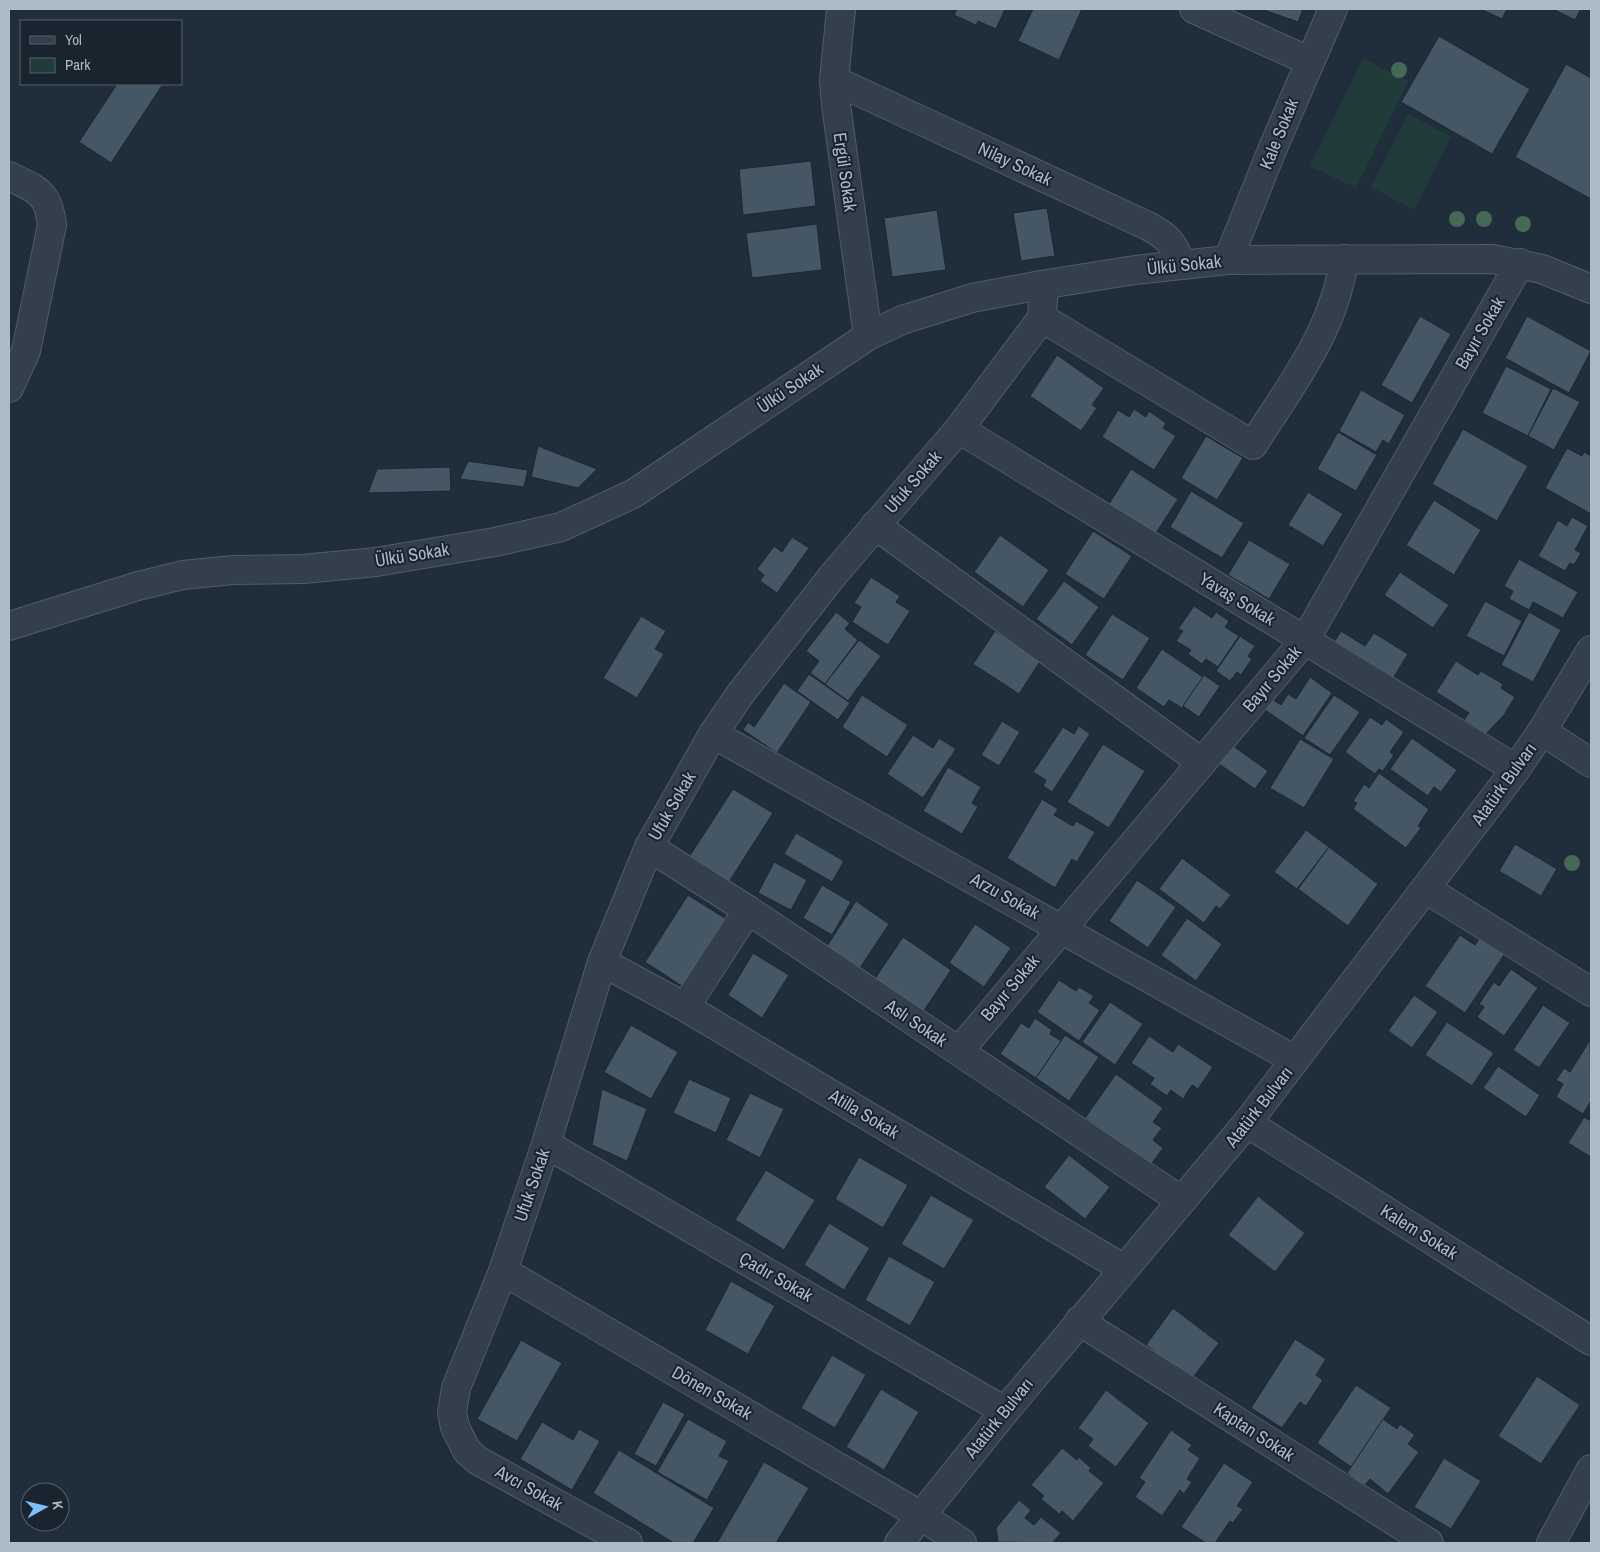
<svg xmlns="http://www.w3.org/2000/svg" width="1600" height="1552" viewBox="0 0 1600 1552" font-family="'Archivo Narrow',sans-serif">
  <rect width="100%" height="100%" fill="#1f2e3a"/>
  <g fill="#213b3a">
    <polygon points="1363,58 1408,81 1356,188 1310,166"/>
    <polygon points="1408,114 1451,137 1414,210 1371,187"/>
  </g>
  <g fill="#455664" stroke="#1b2630">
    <polygon points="957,9 1005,9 996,29 978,21 976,25 954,15"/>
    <polygon points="1033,9 1082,9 1059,60 1018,41"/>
    <polygon points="1261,9 1303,9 1298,22"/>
    <polygon points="1480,9 1507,9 1502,19"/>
    <polygon points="1553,9 1581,9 1575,20"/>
    <polygon points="1439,36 1530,89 1492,154 1401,102"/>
    <polygon points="1566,64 1591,78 1591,199 1515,157"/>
    <polygon points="117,84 163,84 111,163 79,142"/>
    <polygon points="811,161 816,206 743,215 739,169"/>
    <polygon points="1047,208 1055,256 1021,261 1013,213"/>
    <polygon points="937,210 946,270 892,277 884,218"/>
    <polygon points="817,224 822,270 752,278 746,233"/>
    <polygon points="1420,316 1451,334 1412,403 1381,385"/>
    <polygon points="1527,316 1591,351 1569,393 1505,358"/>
    <polygon points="1057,355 1104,388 1092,405 1097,408 1081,431 1030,396"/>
    <polygon points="1506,366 1551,389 1528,436 1482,413"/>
    <polygon points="1553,388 1580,402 1554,450 1528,436"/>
    <polygon points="1361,390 1405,415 1389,444 1383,440 1376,452 1339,431"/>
    <polygon points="1134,409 1146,417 1149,411 1166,423 1163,428 1176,436 1154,470 1102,437 1118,410 1129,417"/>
    <polygon points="1463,429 1528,466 1497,521 1432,484"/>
    <polygon points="1338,432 1377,455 1356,491 1317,469"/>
    <polygon points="1206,436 1243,458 1217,500 1181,478"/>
    <polygon points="538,446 597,469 578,488 531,477"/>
    <polygon points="1567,448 1582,456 1584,452 1591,456 1591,514 1545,488"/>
    <polygon points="468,461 528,470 524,487 460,479"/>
    <polygon points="450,467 451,491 368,493 377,469"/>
    <polygon points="1131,469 1178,499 1156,533 1109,504"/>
    <polygon points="1191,491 1244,523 1222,558 1170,527"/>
    <polygon points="1308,492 1343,514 1323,546 1288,525"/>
    <polygon points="1434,500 1481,530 1454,575 1406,545"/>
    <polygon points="1572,517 1588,526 1575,550 1581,553 1574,565 1570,563 1565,571 1538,556 1558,520 1567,526"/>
    <polygon points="1093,531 1132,556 1104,599 1065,574"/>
    <polygon points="1000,535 1049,570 1023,607 974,572"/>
    <polygon points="792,537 809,548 777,593 760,581 764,575 757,569 774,546 782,552"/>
    <polygon points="1249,540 1290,564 1269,599 1228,575"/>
    <polygon points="1519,559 1578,592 1563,618 1533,602 1529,610 1509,599 1513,591 1504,586"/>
    <polygon points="1400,572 1449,605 1433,628 1384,595"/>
    <polygon points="871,577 900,596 896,602 910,611 888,645 852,622 861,607 854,603"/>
    <polygon points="1064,581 1099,607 1072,645 1036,619"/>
    <polygon points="1485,601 1522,621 1504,656 1466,636"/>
    <polygon points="1194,606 1212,618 1216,612 1229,621 1225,627 1239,636 1218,667 1206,659 1202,664 1188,654 1191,650 1176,641 1183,631 1178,629"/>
    <polygon points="836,612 850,623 845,629 858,640 825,684 810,673 819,661 806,651"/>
    <polygon points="1529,612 1561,630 1533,682 1501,665"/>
    <polygon points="1112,614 1150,638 1123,680 1085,655"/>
    <polygon points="641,616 666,631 655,649 664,654 637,698 603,678"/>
    <polygon points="995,631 1041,660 1019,694 973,664"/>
    <polygon points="1341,631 1365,646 1374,633 1408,654 1390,683 1331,647"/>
    <polygon points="1240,636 1255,646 1248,656 1252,659 1241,675 1237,672 1230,681 1216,671"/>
    <polygon points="859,640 881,656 848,701 825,684"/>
    <polygon points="1162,649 1203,677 1182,708 1169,700 1164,707 1136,688"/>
    <polygon points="1456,661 1478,675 1481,671 1503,684 1501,688 1515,697 1504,715 1486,734 1464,720 1469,713 1436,692"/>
    <polygon points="809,674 850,703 838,720 797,691"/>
    <polygon points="1204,675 1220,686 1199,717 1183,706"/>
    <polygon points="1310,677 1332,693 1303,736 1265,710 1272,699 1281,705 1288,694 1296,699"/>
    <polygon points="784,683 811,702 777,753 743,730 748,722 754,727"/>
    <polygon points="862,695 908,725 887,757 842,727"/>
    <polygon points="1334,695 1360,712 1330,755 1304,738"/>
    <polygon points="1370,717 1382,725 1386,719 1404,732 1390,752 1394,755 1383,771 1379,769 1375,774 1345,752"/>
    <polygon points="1002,721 1020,732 999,766 981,755"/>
    <polygon points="1079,726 1090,734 1052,792 1043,786 1046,780 1033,772 1063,727 1074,734"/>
    <polygon points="913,735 933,748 939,738 956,749 923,798 887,774"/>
    <polygon points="1412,738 1457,770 1441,792 1434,787 1428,796 1390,769"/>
    <polygon points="1300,739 1334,759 1304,808 1270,788"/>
    <polygon points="1103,744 1145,771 1109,828 1067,802"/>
    <polygon points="1232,745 1268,771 1255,789 1219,764"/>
    <polygon points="948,767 981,787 972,803 978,807 962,834 923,811"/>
    <polygon points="1379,773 1429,809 1418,826 1421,828 1406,848 1353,809 1357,803 1353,801 1364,784 1369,788"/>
    <polygon points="733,789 773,813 729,882 689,857"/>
    <polygon points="1042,799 1058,809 1054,815 1073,826 1076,821 1095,832 1077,862 1072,859 1055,888 1007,858"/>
    <polygon points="1306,830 1329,847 1297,889 1274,872"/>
    <polygon points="796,833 844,861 832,882 784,854"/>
    <polygon points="1515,844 1557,869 1541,896 1499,871"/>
    <polygon points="1329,847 1378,884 1348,926 1298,889"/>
    <polygon points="1182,858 1231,895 1220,909 1216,906 1204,923 1159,889"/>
    <polygon points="774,862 807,880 791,910 758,893"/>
    <polygon points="1137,880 1176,907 1148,948 1109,921"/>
    <polygon points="822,885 851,902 832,935 803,918"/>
    <polygon points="688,895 731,922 688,990 645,962"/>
    <polygon points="856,901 889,924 860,968 827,946"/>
    <polygon points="1187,918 1222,944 1196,981 1161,955"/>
    <polygon points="975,924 1011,948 984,987 949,963"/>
    <polygon points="1460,935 1475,945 1481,936 1506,952 1465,1013 1425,986"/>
    <polygon points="903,937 951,970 923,1012 874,980"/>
    <polygon points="753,953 789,975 762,1018 728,995"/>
    <polygon points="1511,969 1538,988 1504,1036 1477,1017 1484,1007 1479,1004 1494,982 1499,986"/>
    <polygon points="1059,980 1076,991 1079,987 1094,996 1089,1003 1100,1010 1079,1041 1037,1012"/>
    <polygon points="1414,995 1438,1012 1412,1048 1388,1031"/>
    <polygon points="1110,1002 1143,1024 1115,1065 1082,1042"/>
    <polygon points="1543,1005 1570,1023 1539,1068 1513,1050"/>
    <polygon points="1035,1018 1052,1030 1050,1034 1061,1041 1036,1078 1000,1054 1021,1023 1029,1028"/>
    <polygon points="1447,1022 1494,1053 1472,1086 1425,1055"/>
    <polygon points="631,1025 678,1052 651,1099 604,1072"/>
    <polygon points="1065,1035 1099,1057 1069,1101 1036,1078"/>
    <polygon points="1149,1036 1173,1052 1178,1044 1213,1067 1198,1089 1192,1085 1183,1099 1171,1090 1167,1096 1150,1084 1154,1078 1131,1063"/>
    <polygon points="1590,1040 1591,1101 1583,1114 1556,1097 1563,1084 1556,1080 1564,1068 1570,1072"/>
    <polygon points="1498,1066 1540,1095 1526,1117 1483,1088"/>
    <polygon points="1116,1074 1163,1108 1153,1122 1162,1128 1153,1140 1163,1148 1150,1166 1085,1118"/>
    <polygon points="689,1079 731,1098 716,1133 673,1113"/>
    <polygon points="602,1089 647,1109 627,1161 592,1145"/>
    <polygon points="750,1093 784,1109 760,1158 726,1140"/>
    <polygon points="1584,1117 1591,1121 1591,1157 1568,1143"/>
    <polygon points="1069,1155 1110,1187 1085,1219 1044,1187"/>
    <polygon points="859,1157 908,1185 883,1228 835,1199"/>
    <polygon points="766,1170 815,1200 784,1250 735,1220"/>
    <polygon points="931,1195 974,1220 944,1269 901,1244"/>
    <polygon points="1258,1196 1305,1233 1275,1272 1228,1235"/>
    <polygon points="829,1223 870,1248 844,1290 804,1265"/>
    <polygon points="889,1256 935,1282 910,1326 865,1300"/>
    <polygon points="731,1281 775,1306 748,1354 705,1330"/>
    <polygon points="1173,1308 1219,1343 1191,1380 1146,1345"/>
    <polygon points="1295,1339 1326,1359 1316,1375 1323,1380 1306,1406 1300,1402 1282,1428 1251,1408"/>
    <polygon points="521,1340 562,1363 517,1441 477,1419"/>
    <polygon points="832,1355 866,1375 835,1428 801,1408"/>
    <polygon points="1537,1376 1580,1405 1541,1464 1498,1436"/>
    <polygon points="1356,1385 1391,1408 1351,1467 1317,1443"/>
    <polygon points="881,1389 919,1412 884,1470 846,1447"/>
    <polygon points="1106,1390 1149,1423 1116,1467 1088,1446 1093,1439 1078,1428"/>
    <polygon points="663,1402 685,1414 656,1466 634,1454"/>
    <polygon points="688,1419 727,1441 719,1456 729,1461 707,1500 657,1472"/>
    <polygon points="1383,1419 1397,1429 1400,1424 1415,1435 1408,1444 1419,1452 1388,1494 1370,1479 1364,1486 1347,1473"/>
    <polygon points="542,1422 573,1440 579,1429 600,1441 572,1490 520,1459"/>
    <polygon points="1171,1430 1192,1445 1188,1450 1200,1458 1187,1479 1192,1482 1184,1494 1180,1490 1162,1516 1135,1497 1145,1482 1139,1478"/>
    <polygon points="1062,1448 1077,1460 1079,1457 1091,1468 1089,1471 1104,1483 1073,1521 1062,1511 1059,1514 1041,1499 1044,1496 1031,1485"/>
    <polygon points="619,1450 714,1508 693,1543 674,1543 593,1493"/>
    <polygon points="1444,1458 1481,1481 1451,1529 1414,1507"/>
    <polygon points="764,1462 809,1488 776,1543 717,1543"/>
    <polygon points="1224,1463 1253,1482 1237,1506 1243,1509 1233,1523 1230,1521 1215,1543 1206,1543 1181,1527"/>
    <polygon points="1019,1500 1031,1510 1025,1518 1034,1525 1041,1517 1061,1533 1052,1543 998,1542 996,1528"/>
  </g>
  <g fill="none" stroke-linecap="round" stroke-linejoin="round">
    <g stroke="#505d68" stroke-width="30">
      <g id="minor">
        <polyline points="841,9 834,80 836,105 868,336"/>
        <polyline points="1194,9 1309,61"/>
        <path d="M834 80 1148 226C1165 235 1176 244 1180 264"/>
        <path d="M9 176C37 190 48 191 52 225L26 351 9 388"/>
        <polyline points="1228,260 1272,150 1333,9"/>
        <path d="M1042 318 1253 445C1290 386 1335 330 1344 259"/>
        <polyline points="959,429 1516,769"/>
        <polyline points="875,525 1201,762"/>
        <polyline points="9,626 138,586 183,575 233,570 303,569 376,562 495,542 561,527 633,494 868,336 902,320 972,298 1041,285 1135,270 1228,260 1493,259 1542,269 1591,289"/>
        <polyline points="1542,731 1591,763"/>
        <polyline points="713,734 1295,1060"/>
        <polyline points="649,847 748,910 1182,1201"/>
        <polyline points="1426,889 1591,992"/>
        <polyline points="602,962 685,1007 1124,1269"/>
        <polyline points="685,1007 748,910"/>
        <polyline points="959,1051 1305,640 1520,263"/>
        <polyline points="1247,1123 1591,1341"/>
        <polyline points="546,1144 1005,1411"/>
        <polyline points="503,1271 920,1515 962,1543"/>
        <polyline points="1079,1321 1429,1543"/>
        <polyline points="628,1543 477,1460 467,1451 455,1427 452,1413 456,1388 503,1271 546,1144 602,962 649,847 713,734 741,693 834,574 959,429 1042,318 1043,298 1041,285"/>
        <polyline points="899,1543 1005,1411 1247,1123 1516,769 1542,731 1591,650"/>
        <polyline points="1551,1543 1591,1469"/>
      </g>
    </g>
    <use href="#minor" stroke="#333f4a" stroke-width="28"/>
  </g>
  <g fill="#446954">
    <circle cx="1399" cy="70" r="8"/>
    <circle cx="1457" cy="219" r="8"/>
    <circle cx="1484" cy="219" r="8"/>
    <circle cx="1523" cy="224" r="8"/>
    <circle cx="1572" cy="863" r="8"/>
  </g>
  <g text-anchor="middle" stroke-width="4" stroke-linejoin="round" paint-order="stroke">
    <g font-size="18" fill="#adbac7" stroke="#19242e">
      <text transform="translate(1279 134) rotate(-68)" y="6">Kale Sokak</text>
      <text transform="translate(1015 164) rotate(25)" y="6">Nilay Sokak</text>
      <text transform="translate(845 172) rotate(82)" y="6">Ergül Sokak</text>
      <text transform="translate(1184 265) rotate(-6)" y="6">Ülkü Sokak</text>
      <text transform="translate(1480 333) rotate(-60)" y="6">Bayır Sokak</text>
      <text transform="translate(790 388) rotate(-34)" y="6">Ülkü Sokak</text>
      <text transform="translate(913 482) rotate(-49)" y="6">Ufuk Sokak</text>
      <text transform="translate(412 555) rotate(-9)" y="6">Ülkü Sokak</text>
      <text transform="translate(1237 599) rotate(31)" y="6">Yavaş Sokak</text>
      <text transform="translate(1272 679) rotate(-50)" y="6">Bayır Sokak</text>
      <text transform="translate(1504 784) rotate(-54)" y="6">Atatürk Bulvarı</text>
      <text transform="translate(672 806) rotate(-60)" y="6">Ufuk Sokak</text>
      <text transform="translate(1005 896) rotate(29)" y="6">Arzu Sokak</text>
      <text transform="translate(1010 988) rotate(-50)" y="6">Bayır Sokak</text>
      <text transform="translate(916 1023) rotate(34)" y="6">Aslı Sokak</text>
      <text transform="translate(1259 1107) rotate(-52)" y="6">Atatürk Bulvarı</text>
      <text transform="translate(864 1114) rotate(31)" y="6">Atilla Sokak</text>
      <text transform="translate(532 1185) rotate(-71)" y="6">Ufuk Sokak</text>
      <text transform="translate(1419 1232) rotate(32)" y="6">Kalem Sokak</text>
      <text transform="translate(776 1277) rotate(30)" y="6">Çadır Sokak</text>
      <text transform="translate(712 1393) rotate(30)" y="6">Dönen Sokak</text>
      <text transform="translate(999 1418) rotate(-51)" y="6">Atatürk Bulvarı</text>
      <text transform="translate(1254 1432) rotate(33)" y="6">Kaptan Sokak</text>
      <text transform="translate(529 1488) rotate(29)" y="6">Avcı Sokak</text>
    </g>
  </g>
  <rect width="1600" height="1552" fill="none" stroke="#adbac7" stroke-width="20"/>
  <rect x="20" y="20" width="162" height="65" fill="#19242e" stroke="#54606b"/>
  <rect x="30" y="36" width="25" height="8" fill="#333f4a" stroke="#54606b"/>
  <text x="65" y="45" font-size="15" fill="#adbac7">Yol</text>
  <rect x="30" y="58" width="25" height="15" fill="#213b3a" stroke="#54606b"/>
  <text x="65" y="70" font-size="15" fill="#adbac7">Park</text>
  <g transform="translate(45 1507) rotate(82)"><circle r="24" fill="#19242e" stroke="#54606b"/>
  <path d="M0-4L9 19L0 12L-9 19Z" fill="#7bbefe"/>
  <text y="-8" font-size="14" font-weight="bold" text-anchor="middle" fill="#adbac7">K</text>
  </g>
</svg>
